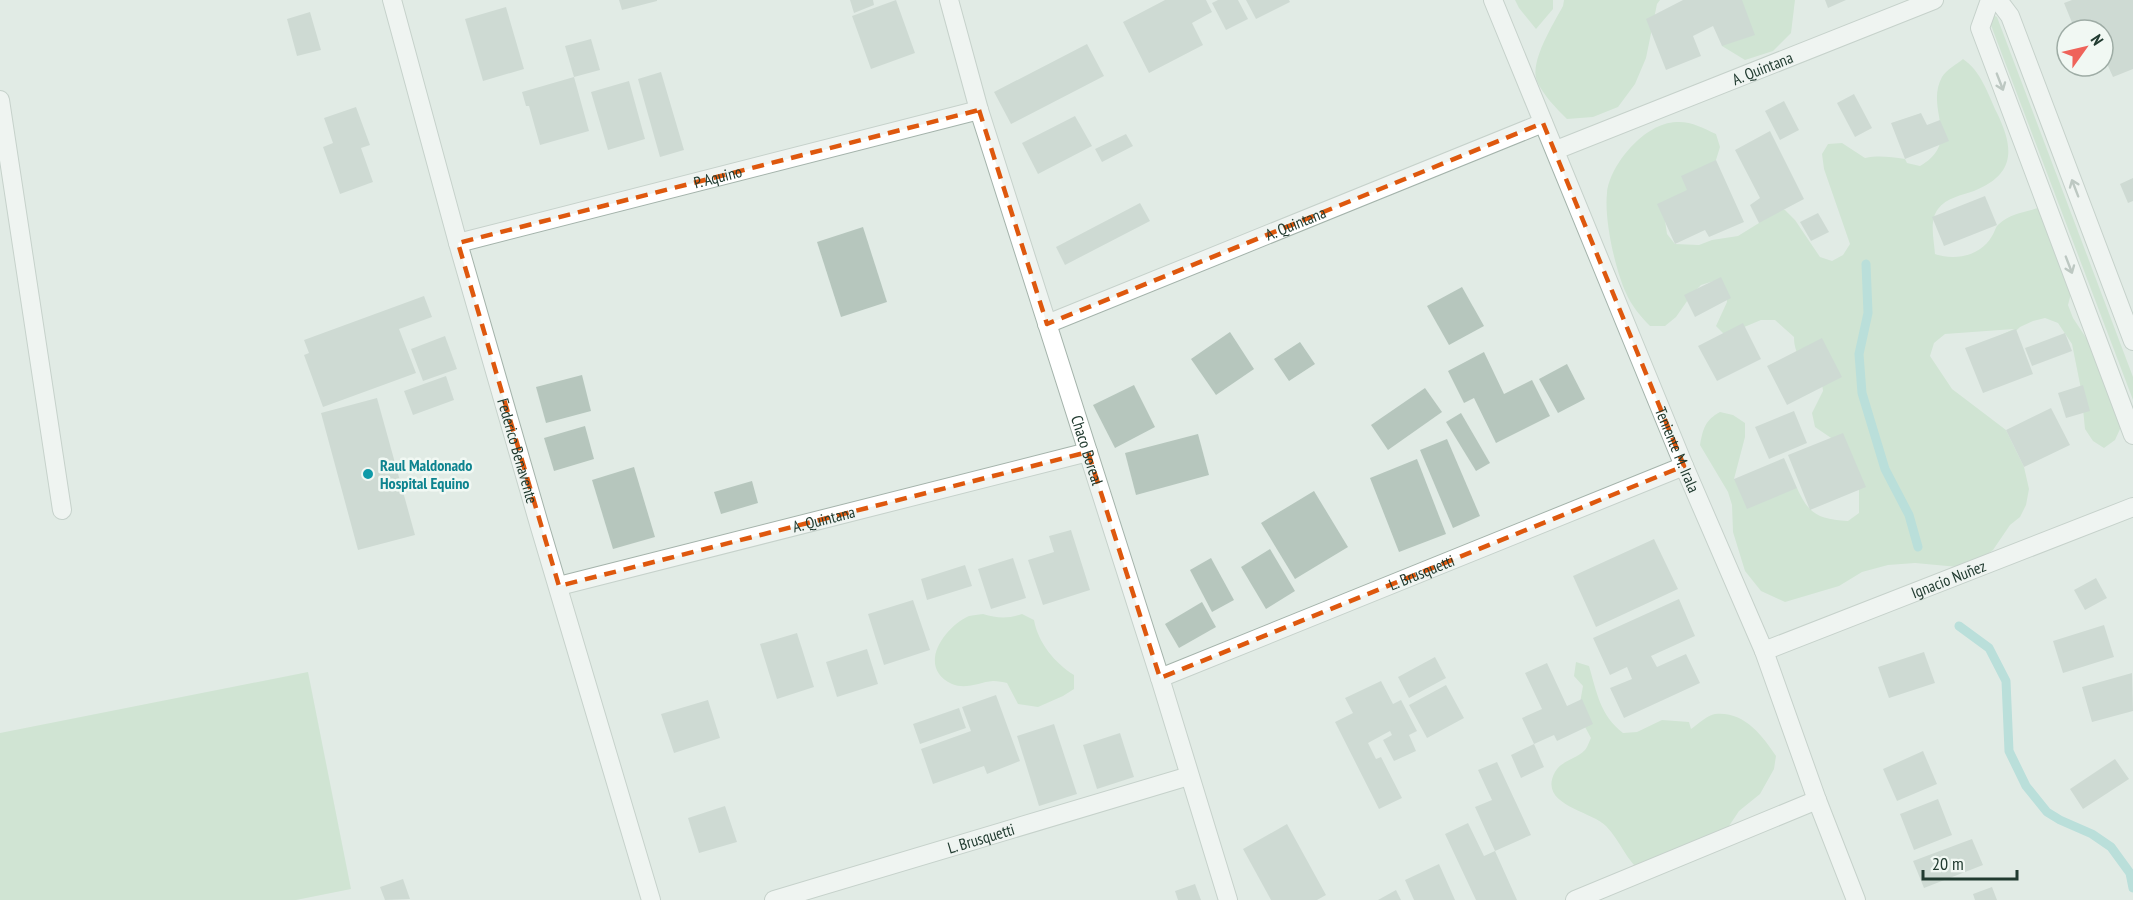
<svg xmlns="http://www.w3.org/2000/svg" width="2133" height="900" viewBox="0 0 2133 900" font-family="'PT Sans Narrow',sans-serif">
  <rect width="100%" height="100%" fill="#e1ebe5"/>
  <g fill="#badcbd">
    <polygon points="1515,0 1553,0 1553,9 1536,29 1519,8"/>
    <path d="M1564 0H1660L1657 4 1646 58 1635 84 1618 107 1593 117 1567 119C1556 108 1543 95 1537 81 1529 62 1554 23 1563 6Z"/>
    <polygon points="1732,0 1795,0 1791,33 1773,51 1745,60 1722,46"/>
    <polygon points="1993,15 1997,17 2133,377 2133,400 1989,20"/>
    <path d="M1963 59C1981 71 1988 94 1997 113 2014 148 2016 174 1974 191 1962 195 1946 198 1938 209 1929 221 1934 239 1935 254 1955 261 1981 256 1992 236 1995 232 1995 227 1999 224 2009 214 2025 212 2038 208L2049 214 2075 278 2068 305 2073 318 2112 377 2126 416 2115 440 2104 448 2093 441 2085 429 2081 389 2072 344 2058 323 2045 318 2033 321 2020 327 2001 345 1976 346 2014 329 1945 334 1934 343 1930 356 1952 389 2006 430 2024 467 2029 489 2026 505 2020 517 2010 525 1993 550 1971 565 1958 567 1915 563 1888 565 1862 572 1839 586 1785 602 1761 591 1745 571 1733 532 1732 505 1728 492 1700 445C1703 429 1705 420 1720 412L1733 415 1745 423V437L1734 479 1797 488C1809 515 1819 519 1848 521L1859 513V472L1837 442 1815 427 1812 413 1823 391 1821 376C1806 364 1794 358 1794 337L1775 320H1761L1725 335 1716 326 1727 302 1726 289 1714 281 1701 285 1692 294 1676 317 1665 326H1650C1641 317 1631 305 1626 293 1615 269 1604 219 1607 193 1610 164 1645 123 1676 122 1691 121 1703 128 1716 134L1720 147 1716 160 1665 220 1667 234 1675 244 1699 245 1712 240 1738 236 1759 223 1762 215 1772 207 1785 210 1795 220 1820 257 1832 261 1843 255 1850 244 1824 169 1822 154 1828 144 1842 143 1865 158C1879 155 1891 157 1905 159L1907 163 1920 166C1963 141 1924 110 1942 77 1946 70 1957 64 1963 59Z"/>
    <path d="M983 614C997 618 1007 619 1022 614L1034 620C1038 643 1055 663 1074 675V689L1063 696 1038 707 1018 704 1007 683C1003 682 998 681 993 681 980 682 966 690 952 684 916 667 944 627 969 616 973 615 978 615 983 614Z"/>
    <path d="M1576 662 1589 666C1597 693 1600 715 1623 733L1637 732 1662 720 1689 722 1691 729C1698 724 1708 715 1715 714 1744 711 1762 735 1776 756L1774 769 1760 794 1739 811 1717 844 1683 866 1643 874C1626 860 1621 842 1606 826 1592 811 1537 805 1555 772 1562 760 1575 760 1585 750 1587 748 1589 742 1591 738L1578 714 1583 686 1574 676Z"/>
    <polygon points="308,672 351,889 296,900 0,900 0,733"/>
  </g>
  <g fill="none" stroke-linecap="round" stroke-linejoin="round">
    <g stroke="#89d0cd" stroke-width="9">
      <polyline points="1866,264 1868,313 1859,354 1862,393 1885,469 1909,515 1918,547"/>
      <polyline points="1959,626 1989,648 2006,681 2009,751 2026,786 2047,812 2060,820 2092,834 2111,847 2130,873 2133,888"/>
    </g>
  </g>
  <g fill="#b6c6bd">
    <polygon points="619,0 657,0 657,1 622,10"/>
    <polygon points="850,0 873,0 874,5 854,13"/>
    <polygon points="896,0 915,53 871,69 852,16"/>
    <polygon points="1165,0 1206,0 1212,12 1192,23 1203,45 1149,73 1123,22"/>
    <polygon points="1218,0 1238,0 1248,19 1226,30 1212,3"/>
    <polygon points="1246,0 1289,0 1290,2 1256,19"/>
    <polygon points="1683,0 1742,0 1755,35 1722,46 1713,26 1693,36 1701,56 1666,70 1646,19"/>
    <polygon points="1825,0 1846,0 1828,8"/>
    <polygon points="2072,0 2133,0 2133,69 2113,77 2103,55 2103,30 2075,30 2064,3"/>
    <polygon points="506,7 524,69 483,81 465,19"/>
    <polygon points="310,12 321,50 297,56 287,19"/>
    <polygon points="591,39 600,70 574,77 565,46"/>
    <polygon points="1087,44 1104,76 1011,124 994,92"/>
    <polygon points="661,72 684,150 660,157 638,79"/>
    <polygon points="574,77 589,131 540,145 529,106 526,106 522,92"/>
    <polygon points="629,81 645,139 608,150 591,92"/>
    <polygon points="1854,94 1872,128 1855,137 1837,103"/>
    <polygon points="1784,101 1799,130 1780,140 1765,111"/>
    <polygon points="356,107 370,145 361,148 373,182 340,194 323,147 333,143 324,118"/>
    <polygon points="1921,113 1927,125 1940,120 1949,141 1905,159 1891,123"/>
    <polygon points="1075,116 1092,146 1038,174 1022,143"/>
    <polygon points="1770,131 1804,199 1759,223 1750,205 1760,198 1735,150"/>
    <polygon points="1126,134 1133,146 1102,162 1095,149"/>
    <polygon points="1716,160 1744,222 1709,237 1705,230 1675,244 1657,204 1687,190 1681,176"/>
    <polygon points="2133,178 2133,201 2128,203 2120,184"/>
    <polygon points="1985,196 1997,225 1944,246 1932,217"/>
    <polygon points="1140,203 1150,221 1065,265 1056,247"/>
    <polygon points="1818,213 1829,232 1811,241 1800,222"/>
    <polygon points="863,227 887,302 841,317 817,242"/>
    <polygon points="1721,277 1731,298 1695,317 1684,295"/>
    <polygon points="1462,287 1484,326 1449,345 1427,306"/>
    <polygon points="424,296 432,317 399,329 416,373 323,407 304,355 309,353 304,340"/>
    <polygon points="1743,323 1761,359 1717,381 1698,346"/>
    <polygon points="2016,329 2033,374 1983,393 1965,348"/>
    <polygon points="1230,332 1254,369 1216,395 1191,359"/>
    <polygon points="2065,333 2072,351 2032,366 2025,348"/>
    <polygon points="445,336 457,369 423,381 411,349"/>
    <polygon points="1822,338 1842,377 1787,405 1767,366"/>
    <polygon points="1300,342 1315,364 1289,381 1274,359"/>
    <polygon points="1484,352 1504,394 1532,380 1550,416 1496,443 1474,398 1464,403 1448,371"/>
    <polygon points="1567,364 1585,399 1558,413 1539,379"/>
    <polygon points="582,375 591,411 546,423 536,387"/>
    <polygon points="446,376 454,400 413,415 404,391"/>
    <polygon points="1134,385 1155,427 1115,448 1093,405"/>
    <polygon points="2083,385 2090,411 2066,418 2058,393"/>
    <polygon points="1425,388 1442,412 1388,450 1371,425"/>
    <polygon points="377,398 415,535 358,550 321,413"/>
    <polygon points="2051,408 2070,445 2024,467 2006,430"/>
    <polygon points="1794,411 1807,443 1769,459 1755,427"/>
    <polygon points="1461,413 1490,463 1476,471 1446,422"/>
    <polygon points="585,426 594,459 554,471 544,438"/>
    <polygon points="1843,433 1866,487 1810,510 1788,455"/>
    <polygon points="1198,434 1209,475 1136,495 1125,453"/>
    <polygon points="1447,439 1480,516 1453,528 1420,450"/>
    <polygon points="1784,458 1797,488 1747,509 1734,479"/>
    <polygon points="1417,459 1446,534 1399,552 1370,478"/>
    <polygon points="634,467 655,537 613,549 592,480"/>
    <polygon points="752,481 758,503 721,514 714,492"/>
    <polygon points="1314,491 1348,547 1295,579 1261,523"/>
    <polygon points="1071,530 1090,590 1043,605 1028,560 1054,552 1049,536"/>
    <polygon points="1654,539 1678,589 1596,627 1573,576"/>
    <polygon points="1270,549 1295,591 1266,609 1241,567"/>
    <polygon points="1013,558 1026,598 991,609 978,569"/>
    <polygon points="1211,558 1234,600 1212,612 1190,570"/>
    <polygon points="965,565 972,586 927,600 921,579"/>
    <polygon points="2096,578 2107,598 2085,610 2074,590"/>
    <polygon points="1679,599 1695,636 1651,656 1657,667 1686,654 1700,683 1624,718 1610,688 1632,679 1627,667 1610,675 1593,638"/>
    <polygon points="913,600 930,650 884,665 868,614"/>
    <polygon points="1202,602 1216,627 1179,648 1165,624"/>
    <polygon points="2104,625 2114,657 2063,673 2053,641"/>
    <polygon points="797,633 814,687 777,699 760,644"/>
    <polygon points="867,649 878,684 837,697 826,662"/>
    <polygon points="1924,652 1935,683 1889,698 1878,667"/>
    <polygon points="1435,657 1446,678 1409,698 1398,677"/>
    <polygon points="1547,663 1567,706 1582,699 1593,724 1557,741 1554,735 1534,744 1522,718 1542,709 1525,673"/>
    <polygon points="2132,673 2133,711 2092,722 2082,687"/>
    <polygon points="1381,681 1393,704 1401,700 1417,731 1409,735 1416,751 1394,761 1383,740 1392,735 1390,731 1368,743 1376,759 1381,757 1402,798 1379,809 1335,722 1353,713 1345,698"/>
    <polygon points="1446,685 1464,718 1427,738 1409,705"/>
    <polygon points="996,695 1020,761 987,774 984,766 933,784 921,749 971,731 962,707"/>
    <polygon points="708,700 720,738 674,753 661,714"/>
    <polygon points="959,708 966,728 920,744 913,724"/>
    <polygon points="1054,724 1077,794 1039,806 1017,736"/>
    <polygon points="1120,733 1134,777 1097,789 1083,745"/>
    <polygon points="1534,744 1544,767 1521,778 1511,755"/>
    <polygon points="1923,751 1937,784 1897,801 1883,769"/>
    <polygon points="2115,759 2129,779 2083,809 2070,789"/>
    <polygon points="1497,762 1531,835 1495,851 1475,807 1492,800 1478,770"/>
    <polygon points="1938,799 1952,835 1914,850 1900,814"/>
    <polygon points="725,806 737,842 699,853 688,818"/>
    <polygon points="1468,823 1484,856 1495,851 1517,900 1476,900 1445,834"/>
    <polygon points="1287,824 1326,895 1317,900 1271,900 1243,849"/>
    <polygon points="1972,839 1983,865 1924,888 1913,861"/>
    <polygon points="1439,864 1455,900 1414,900 1405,880"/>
    <polygon points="403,879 410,899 385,900 380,887"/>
    <polygon points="1195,884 1201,900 1178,900 1175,891"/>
    <polygon points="1992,887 1997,900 1975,900 1973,894"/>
    <polygon points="1396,890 1401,900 1378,900"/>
  </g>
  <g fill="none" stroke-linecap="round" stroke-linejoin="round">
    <g stroke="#a4b3ab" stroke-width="20">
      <g id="minor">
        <path id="s1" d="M392 0 458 243 539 524 651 900"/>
        <path id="s2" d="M949 0 979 110 1160 678 1228 900"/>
        <path id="s3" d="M1493 0 1684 466 1764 651 1817 800 1856 900"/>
        <polyline points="1990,0 1980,28 2133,435"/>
        <polyline points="1998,0 2010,16 2133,341"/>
        <polyline points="0,100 62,510"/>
        <path id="s4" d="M1556 150 1934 0"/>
        <path id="s5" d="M458 243 979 110"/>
        <path id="s6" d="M1047 324 1543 123"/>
        <path id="s7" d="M559 586 1088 452"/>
        <path id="s8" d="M1764 651 2133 507"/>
        <path id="s9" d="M1160 678 1684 466"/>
        <path id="s10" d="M774 900 1189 776"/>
        <polyline points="1575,900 1817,800"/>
      </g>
    </g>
    <use href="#minor" stroke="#fff" stroke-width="18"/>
  </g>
  <defs><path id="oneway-shaft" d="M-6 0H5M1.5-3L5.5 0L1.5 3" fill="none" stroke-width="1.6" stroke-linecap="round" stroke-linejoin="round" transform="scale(1.5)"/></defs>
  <g stroke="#909d98">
    <use href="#oneway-shaft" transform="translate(2000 82) rotate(69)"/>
    <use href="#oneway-shaft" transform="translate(2075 188) rotate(-111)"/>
    <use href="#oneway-shaft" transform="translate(2069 265) rotate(69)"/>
  </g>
  <path d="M0 0H2133V900H0ZM979 110 1047 324 1543 123 1684 466 1160 678 1088 452 559 586 458 243Z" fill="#e1ebe5" fill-opacity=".55" fill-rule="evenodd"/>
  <path fill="none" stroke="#de580e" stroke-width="4.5" stroke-dasharray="12 8" stroke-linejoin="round" d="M979 110 1047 324 1543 123 1684 466 1160 678 1088 452 559 586 458 243Z"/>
  <circle fill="#0f9aa8" stroke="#f1f8f3" stroke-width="2" cx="368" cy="474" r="6"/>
  <g text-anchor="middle" stroke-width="5" stroke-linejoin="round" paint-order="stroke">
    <g font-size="16" fill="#213b30" stroke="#f1f8f3">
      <text dy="6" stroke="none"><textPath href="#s4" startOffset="222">A. Quintana</textPath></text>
      <text dy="6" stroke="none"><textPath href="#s5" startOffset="268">P. Aquino</textPath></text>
      <text dy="6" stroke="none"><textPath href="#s6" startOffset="268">A. Quintana</textPath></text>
      <text dy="6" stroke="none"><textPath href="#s3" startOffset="486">Teniente M. Irala</textPath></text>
      <text dy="6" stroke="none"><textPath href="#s2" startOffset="471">Chaco Boreal</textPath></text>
      <text dy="6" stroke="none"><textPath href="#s1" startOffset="468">Federico Benavente</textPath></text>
      <text dy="6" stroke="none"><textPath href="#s7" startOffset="273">A. Quintana</textPath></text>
      <text dy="6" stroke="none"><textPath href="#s9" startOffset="282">L. Brusquetti</textPath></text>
      <text dy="6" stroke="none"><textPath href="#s8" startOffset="198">Ignacio Nuñez</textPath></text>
      <text dy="6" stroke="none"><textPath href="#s10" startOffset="216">L. Brusquetti</textPath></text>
    </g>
    <g font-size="16" font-weight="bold" fill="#0d838f" stroke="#f1f8f3" text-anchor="start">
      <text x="380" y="471">Raul Maldonado<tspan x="380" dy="18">Hospital Equino</tspan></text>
    </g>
  </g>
  <g transform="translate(2085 48) rotate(56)"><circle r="28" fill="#f1f8f3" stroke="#9eaca5" stroke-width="1.5"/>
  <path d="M0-4.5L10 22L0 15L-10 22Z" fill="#ef635a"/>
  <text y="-9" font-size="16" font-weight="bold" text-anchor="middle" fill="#213b30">N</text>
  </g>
  <path d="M1923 870v9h94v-9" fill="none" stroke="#213b30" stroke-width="3"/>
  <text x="1932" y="870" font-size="18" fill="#213b30" stroke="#f1f8f3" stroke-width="4.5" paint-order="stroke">20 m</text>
</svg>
